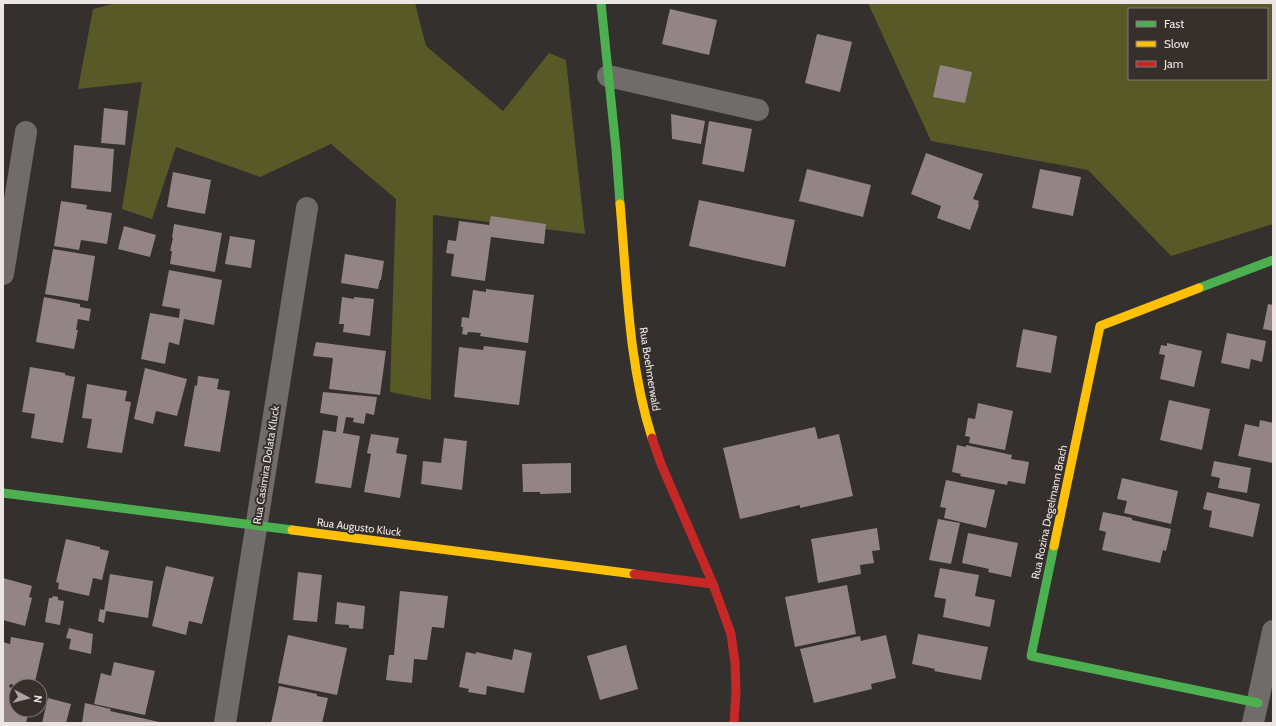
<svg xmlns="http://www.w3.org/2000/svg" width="1276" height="726" viewBox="0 0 1276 726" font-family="Cabin,sans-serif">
  <rect width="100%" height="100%" fill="#34302e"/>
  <g fill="#575927" fill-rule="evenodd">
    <polygon points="116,3 415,3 426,46 503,111 549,53 566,60 585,234 433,215 431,400 390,392 396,199 331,144 260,177 176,147 152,219 122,209 142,82 78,89 93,9"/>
    <path d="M868 3H1273V224L1171 256 1088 170 931 141ZM1129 9H1267V79H1129Z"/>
  </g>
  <g fill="#938485">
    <polygon points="670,9 717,20 709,55 662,44"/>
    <polygon points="817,34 852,42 840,92 805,83"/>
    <polygon points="940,65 972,72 965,103 933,97"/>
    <polygon points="104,108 128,111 125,145 101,143"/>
    <polygon points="671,114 705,121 701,144 672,139"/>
    <polygon points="709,121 752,129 744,172 702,164"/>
    <polygon points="74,145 114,149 111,192 71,188"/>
    <polygon points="926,153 983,174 973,199 979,201 978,204 979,205 970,230 937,218 941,206 911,194"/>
    <polygon points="807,169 871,185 863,217 799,201"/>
    <polygon points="1040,169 1081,177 1073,216 1032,208"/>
    <polygon points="173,172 211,180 205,214 167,207"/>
    <polygon points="699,200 795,220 785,267 689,246"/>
    <polygon points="61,201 87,205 86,209 112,213 107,244 81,240 79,250 54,246"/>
    <polygon points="491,216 546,224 544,244 491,237 485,281 451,276 454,254 446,253 448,240 456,241 459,221 489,225"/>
    <polygon points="174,224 222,233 215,272 170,264 172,251 170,251 173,238 172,238"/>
    <polygon points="124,226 156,235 150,257 118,249"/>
    <polygon points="230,236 255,240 251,268 225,264"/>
    <polygon points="53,249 95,256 88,301 45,294"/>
    <polygon points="345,254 384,261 381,280 380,280 378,289 341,283"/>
    <polygon points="169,270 222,280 214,325 184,319 179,345 169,342 165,364 141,359 150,313 179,318 180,309 162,306"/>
    <polygon points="486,289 534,295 528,343 480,336 481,333 468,332 467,335 462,334 463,327 461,327 462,317 469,318 473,290 486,292"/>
    <polygon points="44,297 80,304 80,307 91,309 89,321 78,319 76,330 78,330 74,349 36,342"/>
    <polygon points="342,297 354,299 354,297 374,299 370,336 343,332 344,324 339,324"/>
    <polygon points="1268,304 1273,305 1273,331 1263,329"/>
    <polygon points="1023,329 1057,336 1051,373 1016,367"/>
    <polygon points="1227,333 1266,341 1262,362 1251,359 1249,369 1221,363"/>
    <polygon points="316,342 386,351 380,395 329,389 333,358 313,356"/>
    <polygon points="1167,343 1202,351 1194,387 1160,379 1165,355 1159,354 1161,345 1167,346"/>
    <polygon points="484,346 526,351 519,405 454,397 459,347 483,350"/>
    <polygon points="30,367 65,373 65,375 75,377 63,443 31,438 35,414 22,412"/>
    <polygon points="145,368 187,379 177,416 156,411 153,424 134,419"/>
    <polygon points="198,376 219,379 217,389 230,391 220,452 184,446 195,385 197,386"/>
    <polygon points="87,384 127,391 125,401 131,402 122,453 87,448 92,419 82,418"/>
    <polygon points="323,392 377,397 374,415 366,413 364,424 353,422 354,418 346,417 343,433 360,436 351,488 315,483 323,430 336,432 338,416 320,413"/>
    <polygon points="1169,400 1210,409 1202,450 1160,440"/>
    <polygon points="978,403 1013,411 1005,450 969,443 970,437 965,436 968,418 975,419"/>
    <polygon points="1260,420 1273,423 1273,463 1238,456 1245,424 1259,427"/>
    <polygon points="815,427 818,439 839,434 853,496 800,508 800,505 740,519 723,448"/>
    <polygon points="371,434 399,438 396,453 407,455 400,498 364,492 371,454 367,453"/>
    <polygon points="444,438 467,441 462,490 421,484 423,461 441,463"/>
    <polygon points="957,445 966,447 966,445 1012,455 1011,459 1029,462 1025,484 1008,481 1007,485 960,476 961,474 952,472"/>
    <polygon points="1214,461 1251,468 1247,493 1218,488 1220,478 1211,476"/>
    <polygon points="571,463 571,493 540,494 540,492 523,492 522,464"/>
    <polygon points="1122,478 1178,491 1171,524 1124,513 1127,501 1117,499"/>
    <polygon points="946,480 995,490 986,528 944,518 946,508 940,507"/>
    <polygon points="1207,492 1260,504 1253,537 1209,527 1212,511 1203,509"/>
    <polygon points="1103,512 1132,518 1132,520 1171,529 1166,551 1163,550 1160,563 1102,550 1106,532 1099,530"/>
    <polygon points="938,519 960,523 951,564 929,560"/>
    <polygon points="877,528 880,550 872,551 874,563 860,565 861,574 818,583 811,539"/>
    <polygon points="968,533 1018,543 1011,577 988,572 989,569 962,563"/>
    <polygon points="66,539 100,547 100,549 109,551 102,580 93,578 89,596 58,589 59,583 56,582"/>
    <polygon points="166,566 214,577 202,624 189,621 186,635 152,626"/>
    <polygon points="940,568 979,575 975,596 995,600 990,627 943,617 946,599 934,597"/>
    <polygon points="298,572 322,575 317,622 293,620"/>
    <polygon points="110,574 153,581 148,618 106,611 104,623 98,621 100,609 104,610"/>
    <polygon points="3,578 32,586 29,597 32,598 25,626 3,620"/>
    <polygon points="847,585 856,634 795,647 785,597"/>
    <polygon points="400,591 448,596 444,628 432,627 427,660 414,659 412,683 386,680 389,655 394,655"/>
    <polygon points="53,596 58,597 58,600 64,601 60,625 45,622 49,598 52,598"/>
    <polygon points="337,602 365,606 363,629 349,628 349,625 335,624"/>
    <polygon points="69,628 93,634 91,654 69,649 71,639 66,638"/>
    <polygon points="918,634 988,647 981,680 934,671 935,669 912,664"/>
    <polygon points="288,635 347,648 337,695 278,683"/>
    <polygon points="886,635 896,678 871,684 872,689 814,703 800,649 860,636 861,641"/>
    <polygon points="11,637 44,643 34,686 17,686 10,684 9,687 16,689 16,710 29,710 26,723 3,723 3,642 10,644"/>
    <polygon points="626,645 638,689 600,700 587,656"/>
    <polygon points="514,649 532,653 524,693 487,686 486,695 468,692 469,689 459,687 466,652 476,654 476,652 512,660"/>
    <polygon points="114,662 155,671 145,715 94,704 101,673 111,676"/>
    <polygon points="279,686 317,694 317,696 328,698 322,723 271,723"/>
    <polygon points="48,698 71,704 66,723 42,723"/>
    <polygon points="85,703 111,709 110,711 164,723 82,723"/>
  </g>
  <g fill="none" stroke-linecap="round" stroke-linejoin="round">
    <g stroke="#6f6c6a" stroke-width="22">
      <polyline points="608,76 758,110"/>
      <polyline points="3,274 26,132"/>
      <polyline points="225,723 307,208"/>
      <polyline points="1253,723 1273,631"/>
    </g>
    <g stroke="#4caf50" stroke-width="9">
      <polyline points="601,3 616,149 620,204"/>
      <polyline points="1199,288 1273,260"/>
      <polyline points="3,493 292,530"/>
      <polyline points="1054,546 1031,656 1258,703"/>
    </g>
    <g stroke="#ffc107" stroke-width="9">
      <path d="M620 204C627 282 628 363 652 438"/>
      <polyline points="292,530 634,574"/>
      <polyline points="1054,546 1100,326 1199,288"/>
    </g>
    <g stroke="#c62828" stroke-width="9">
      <polyline points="652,438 661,464 713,584 731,634 735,662 736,692 734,723"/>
      <polyline points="634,574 713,584"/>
    </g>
  </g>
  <g text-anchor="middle" stroke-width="4" stroke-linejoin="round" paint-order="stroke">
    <g font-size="11" fill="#ebe6e4" stroke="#362f2c">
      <text transform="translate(650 369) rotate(81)" y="4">Rua Boehmerwald</text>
      <text transform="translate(266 465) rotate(-81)" y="4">Rua Casimira Dolata Kluck</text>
      <text transform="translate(1049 512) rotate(-78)" y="4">Rua Rozina Degelmann Brach</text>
      <text transform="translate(359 527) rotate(7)" y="4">Rua Augusto Kluck</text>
    </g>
  </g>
  <rect width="1276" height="726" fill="none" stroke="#ebe6e4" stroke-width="8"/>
  <rect x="1128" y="8" width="140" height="72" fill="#362f2c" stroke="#7e7876"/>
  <rect x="1136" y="21" width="20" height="6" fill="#4caf50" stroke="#7e7876"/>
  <text x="1164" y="28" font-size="12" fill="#ebe6e4">Fast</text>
  <rect x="1136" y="41" width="20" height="6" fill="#ffc107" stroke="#7e7876"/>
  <text x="1164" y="48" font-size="12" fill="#ebe6e4">Slow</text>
  <rect x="1136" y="61" width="20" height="6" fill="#c62828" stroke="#7e7876"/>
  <text x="1164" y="68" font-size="12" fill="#ebe6e4">Jam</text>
  <g transform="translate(28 698) rotate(97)"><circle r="19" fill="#362f2c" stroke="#7e7876"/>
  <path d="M0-3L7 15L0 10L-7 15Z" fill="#aba6a4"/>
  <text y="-6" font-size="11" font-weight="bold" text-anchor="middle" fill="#ebe6e4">N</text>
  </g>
</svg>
